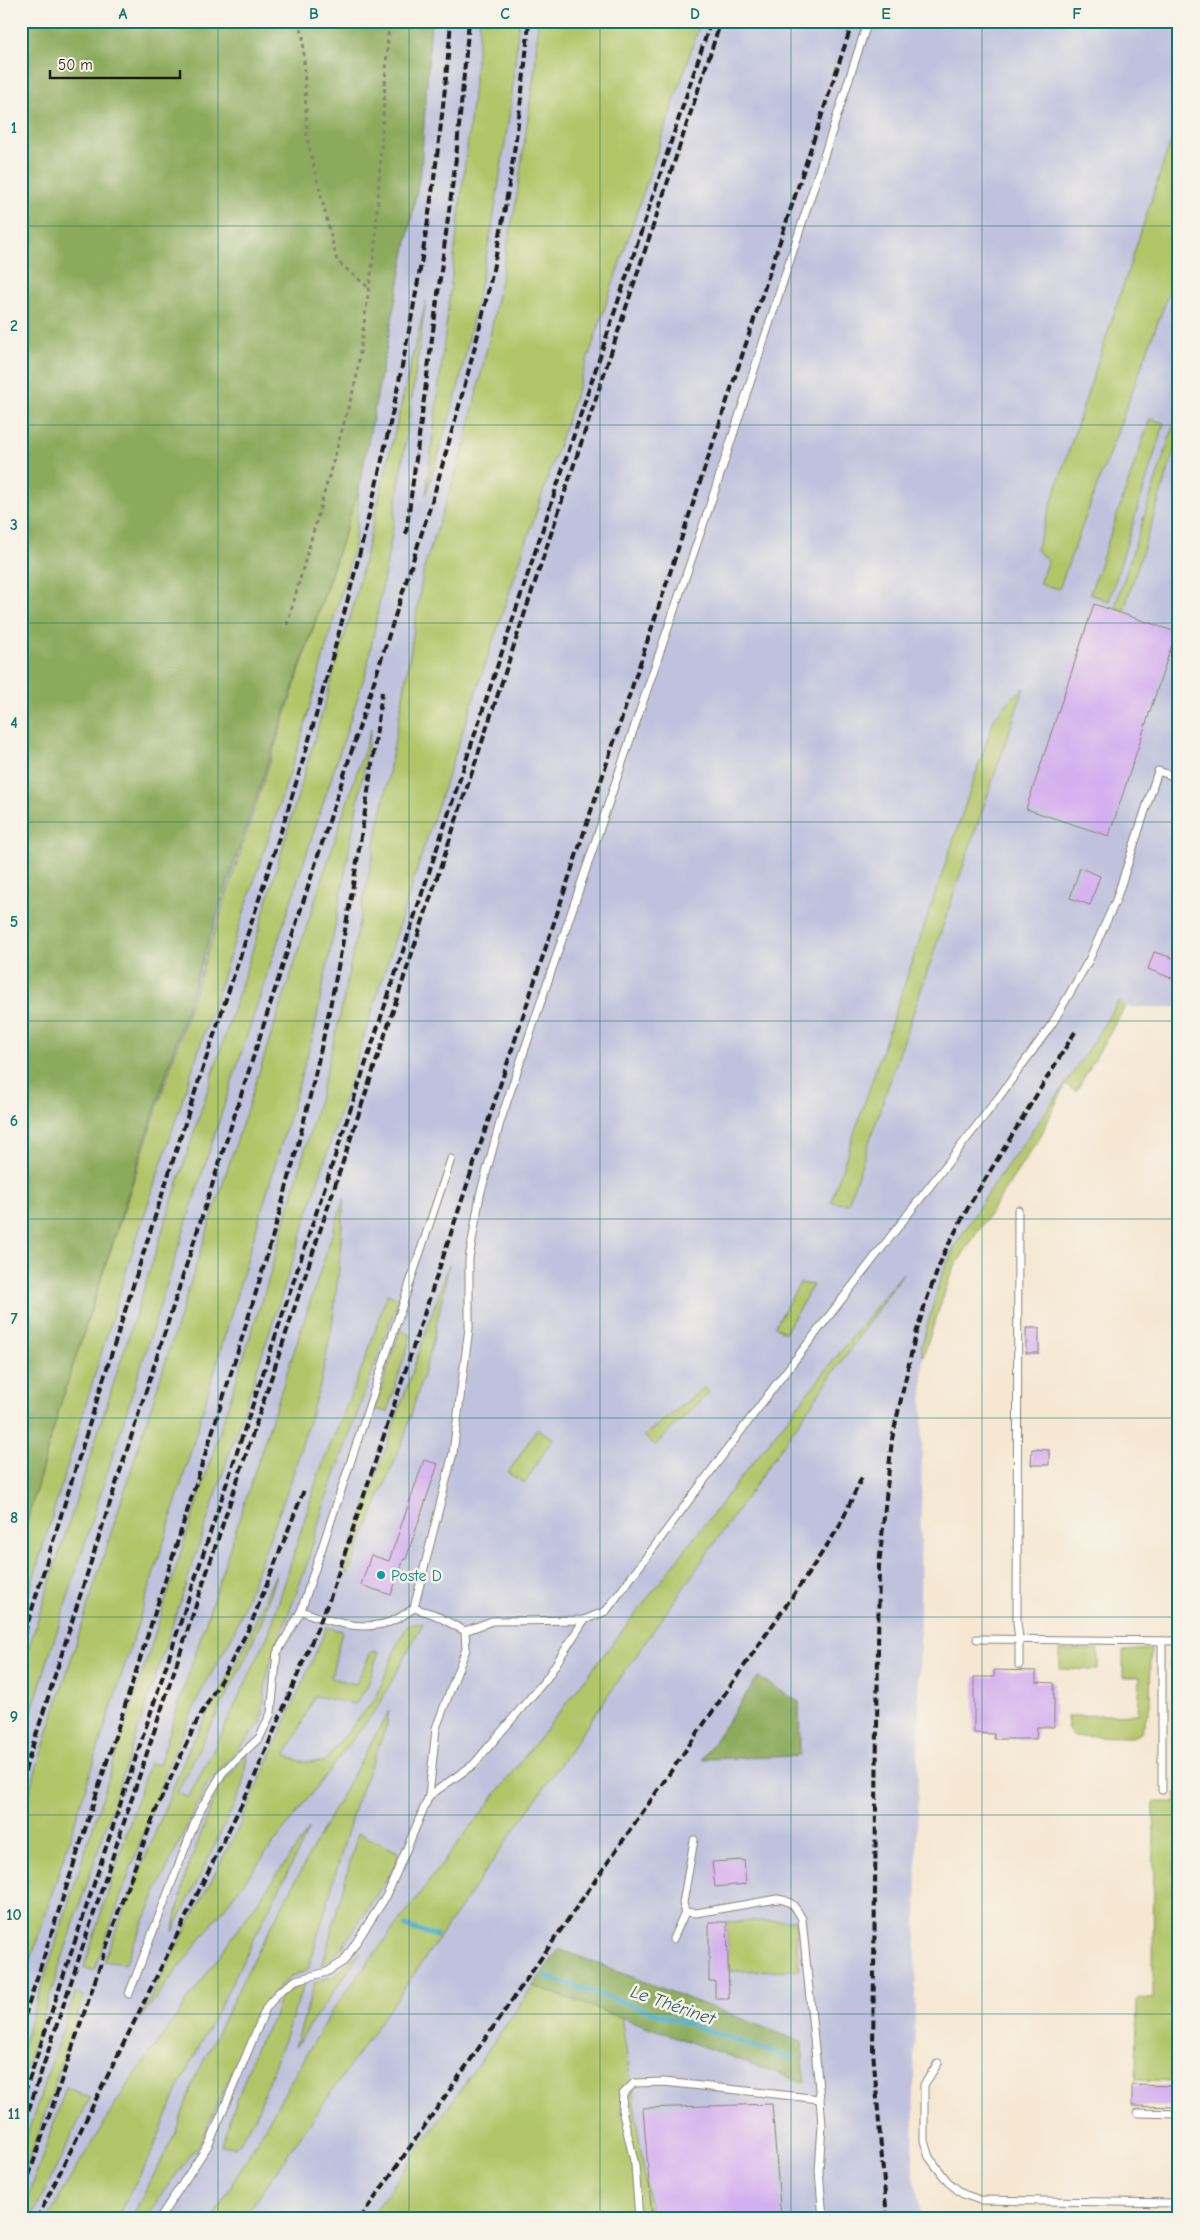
<svg xmlns="http://www.w3.org/2000/svg" width="1200" height="2240" viewBox="0 0 1200 2240" font-family="'Comic Neue',sans-serif">
  <rect width="100%" height="100%" fill="#f7f3e8"/>
  <filter id="ink" filterUnits="userSpaceOnUse"><feTurbulence type="fractalNoise" baseFrequency=".02" numOctaves="2"/><feDisplacementMap in="SourceGraphic" scale="10" xChannelSelector="R" yChannelSelector="G"/><feConvolveMatrix kernelMatrix="1 2 1 2 8 2 1 2 1" color-interpolation-filters="sRGB"/></filter>
  <filter id="wash" filterUnits="userSpaceOnUse"><feTurbulence type="fractalNoise" baseFrequency=".0096" numOctaves="4" result="noise"/><feDisplacementMap in="SourceGraphic" scale="20" xChannelSelector="R" yChannelSelector="G"/><feGaussianBlur stdDeviation="1.12" result="paint"/><feColorMatrix in="noise" values="0 0 0 0 0 0 0 0 0 0 0 0 0 0 0 0 0 1.4 0 .05"/><feComposite in="paint" operator="in"/></filter>
  <g filter="url(#wash)">
    <rect width="100%" height="100%" fill="#f5e7d2"/>
    <polygon fill="#c0c2dd" points="431,21 1179,21 1179,1007 1125,1007 1076,1091 1065,1085 1041,1135 952,1271 923,1356 913,2171 923,2219 21,2219 21,1543 60,1406 215,922 359,489 421,169"/>
    <g fill="#b1c568" stroke="#667042">
      <polygon points="480,21 519,21 511,103 492,228 459,385 426,495 471,114"/>
      <polygon points="538,21 701,21 426,841 290,1270 21,2083 21,2051 269,1278 318,1103 339,1020 384,799 405,685 424,567 462,455 491,331 516,201 535,68"/>
      <polygon points="1179,116 1179,265 1059,589 1039,584 1048,560 1036,550"/>
      <polygon points="426,301 391,539 367,669 206,1161 21,1745 21,1672 256,939 353,607"/>
      <polygon points="1179,408 1179,436 1124,610 1115,607"/>
      <polygon points="1150,419 1164,423 1109,601 1090,594"/>
      <polygon points="359,489 355,542 301,739 128,1265 21,1619 21,1543 60,1406"/>
      <polygon points="1024,688 848,1204 831,1202 995,717 1009,701"/>
      <polygon points="371,729 338,911 313,1036 167,1532 21,1991 21,1817 192,1278"/>
      <polygon points="1119,1001 1125,1007 1076,1091 1065,1085 1041,1135 952,1271 923,1356 921,1347 941,1277 954,1248 989,1191 1065,1085"/>
      <polygon points="344,1198 339,1268 332,1327 321,1381 290,1484 233,1635 202,1690 168,1766 94,1971 84,1967 149,1763 159,1765"/>
      <polygon points="449,1265 432,1345 404,1438 348,1574 344,1570"/>
      <polygon points="903,1273 243,2219 212,2219 331,2012 448,1856 750,1466"/>
      <polygon points="800,1283 813,1285 785,1333 775,1326"/>
      <polygon points="387,1294 399,1298 322,1511 306,1567 268,1669 261,1723 206,1786 167,1868 125,1964 104,1961 189,1748 242,1652 277,1571 262,1620 247,1655 177,1792 188,1798 221,1735 269,1633 319,1473 366,1358"/>
      <polygon points="400,1329 411,1336 387,1412 375,1409"/>
      <polygon points="704,1388 710,1392 655,1445 644,1436"/>
      <polygon points="537,1429 553,1438 525,1483 508,1473"/>
      <polygon points="423,1623 379,1705 139,2020 240,1825 327,1627 342,1631 331,1678 356,1684 371,1652 379,1651 367,1687 355,1704 315,1696 286,1755 299,1761 324,1762 377,1696 398,1642 408,1625"/>
      <polygon points="1151,1649 1150,1706 1141,1733 1132,1737 1074,1736 1068,1730 1067,1716 1138,1714 1140,1677 1123,1677 1123,1651"/>
      <polygon points="1060,1650 1098,1650 1098,1670 1060,1669"/>
      <polygon points="1171,1650 1179,1650 1179,1678 1175,1678 1170,1664"/>
      <polygon points="389,1711 386,1727 355,1806 308,1970 292,1976 278,1987 259,2011 200,2143 160,2196 147,2219 131,2219 175,2134 193,2083 244,1978 318,1838"/>
      <polygon points="247,1753 243,1786 173,1932 186,1873 217,1792"/>
      <polygon points="1179,1792 1179,2081 1136,2080 1137,1998 1153,1999 1154,1802 1176,1802 1175,1793"/>
      <polygon points="310,1828 179,2087 152,2152 116,2219 48,2219 60,2195 125,2089"/>
      <polygon points="358,1833 398,1852 397,1863 342,1948 322,1966"/>
      <polygon points="795,1920 799,1970 728,1971 727,1922"/>
      <polygon points="361,1952 295,2047 315,1982 336,1975 343,1966"/>
      <polygon points="305,1983 255,2118 236,2147 221,2145 256,2047 273,2020 279,2001 286,1992"/>
      <polygon points="533,1986 621,2016 651,2219 383,2219 373,2214"/>
      <polygon points="75,1993 84,1996 21,2185 21,2153"/>
      <polygon points="66,2087 90,2098 31,2219 21,2219"/>
    </g>
    <g fill="#8caa5c" stroke="#54633c">
      <polygon points="21,21 431,21 421,169 359,489 215,922 60,1406 21,1543"/>
      <polygon points="758,1677 799,1702 800,1756 702,1759"/>
      <polygon points="559,1949 802,2042 805,2083 533,1986"/>
    </g>
    <g fill="none" stroke-linecap="round" stroke-linejoin="round">
      <g stroke="#4badca" stroke-width="5">
        <polyline points="405,1926 436,1936"/>
        <polyline points="545,1976 792,2059"/>
      </g>
    </g>
    <g id="blocks">
      <g fill="#d4afef">
        <polygon points="1094,604 1176,632 1109,836 1026,809"/>
        <polygon points="1080,868 1100,876 1090,905 1070,898"/>
        <polygon points="1154,952 1179,960 1179,981 1148,969"/>
        <rect x="1026" y="1328" width="13" height="25"/>
        <polygon points="1032,1449 1049,1450 1049,1465 1031,1465"/>
        <polygon points="424,1460 438,1464 406,1559 404,1559 391,1595 361,1585 371,1555 389,1561"/>
        <polygon points="994,1670 1036,1671 1036,1682 1054,1683 1054,1727 1037,1727 1036,1739 994,1739 994,1734 974,1733 974,1677 994,1677"/>
        <polygon points="744,1860 746,1884 715,1887 712,1862"/>
        <polygon points="709,1922 727,1922 729,1999 715,1999 715,1981 709,1981"/>
        <polygon points="1132,2085 1179,2086 1179,2107 1132,2106"/>
        <polygon points="772,2104 781,2219 652,2219 643,2108"/>
      </g>
    </g>
  </g>
  <g filter="url(#ink)">
    <use href="#blocks" fill-opacity="0" stroke="#888277" stroke-width="1"/>
    <g fill="none" stroke-linecap="round" stroke-linejoin="round">
      <g stroke="#888277" stroke-width="9">
        <g id="lane">
          <path d="M451 1159 301 1611C329 1621 360 1632 390 1622 398 1619 407 1613 414 1608L433 1614 465 1631 492 1621 584 1620 606 1611 777 1383 999 1097 1052 1024 1089 960 1116 900 1158 771 1179 778"/>
          <polyline points="1018,1210 1017,1623 1019,1639 1019,1665"/>
          <polyline points="414,1608 453,1453 469,1328 469,1259 480,1195 501,1119 715,490 868,21"/>
          <polyline points="977,1639 1179,1641"/>
          <polyline points="1162,1641 1162,1790"/>
          <polyline points="429,1796 436,1728 466,1649 465,1631"/>
          <path d="M694 1840 683 1903 685 1912 696 1913 777 1899C791 1900 796 1907 802 1919L820 2099"/>
          <polyline points="673,1939 685,1912"/>
          <polyline points="129,1994 199,1812 223,1772 260,1737 271,1713 277,1653 301,1611"/>
          <polyline points="938,2063 924,2085 924,2141 929,2157 948,2182 963,2194 980,2200 1179,2203"/>
          <polyline points="1138,2113 1179,2114"/>
          <polyline points="159,2219 209,2144 266,2008 279,1992 296,1980 327,1972 344,1961 387,1895 429,1796 474,1764 547,1678 584,1620"/>
          <polyline points="639,2219 635,2165 622,2110 623,2094 634,2083 664,2082 820,2099 822,2125 819,2171 823,2219"/>
        </g>
      </g>
      <g stroke="#888277" stroke-width="3" stroke-dasharray="4 4" stroke-linecap="butt">
        <polyline points="298,21 303,35 307,138 337,261 369,288"/>
        <polyline points="287,625 356,380 375,246 389,21"/>
      </g>
      <use href="#lane" stroke="#fff" stroke-width="7"/>
      <g stroke="#1c1c1c" stroke-width="4" stroke-dasharray="8 4" stroke-linecap="butt">
        <polyline points="406,534 456,158 469,21"/>
        <path d="M21 1645C79 1456 138 1268 199 1080 235 971 273 861 306 750 375 513 432 269 451 21"/>
        <path d="M21 1783 80 1596 433 498C451 434 470 370 485 305 507 212 521 116 529 21"/>
        <path d="M21 2028C80 1844 140 1661 198 1477 238 1351 279 1225 310 1096 342 963 364 828 382 692"/>
        <polyline points="21,2104 711,21"/>
        <polyline points="21,2133 721,21"/>
        <polyline points="21,2199 120,1907 156,1810 197,1721 233,1659 251,1624 304,1490"/>
        <polyline points="37,2219 252,1783 330,1598 853,21"/>
        <polyline points="360,2219 808,1574 839,1527 862,1477"/>
        <polyline points="887,2219 873,2051 879,1566 892,1439 915,1337 925,1304 944,1253 970,1204 1075,1032"/>
      </g>
    </g>
  </g>
  <path fill="none" stroke="#0f766e" stroke-width="1" stroke-opacity="0.55" d="M218 21V2219M409 21V2219M600 21V2219M791 21V2219M982 21V2219M21 226H1179M21 425H1179M21 623H1179M21 822H1179M21 1021H1179M21 1219H1179M21 1418H1179M21 1617H1179M21 1815H1179M21 2014H1179"/>
  <circle fill="#0f9aa8" stroke="#f7f3e8" stroke-width="2" cx="381" cy="1575" r="5"/>
  <g text-anchor="middle" stroke-width="5" stroke-linejoin="round" paint-order="stroke">
    <g font-size="16" fill="#0d838f" stroke="#f7f3e8" text-anchor="start">
      <text x="391" y="1581">Poste D</text>
    </g>
    <g font-size="18" font-style="italic" fill="#315d6a" stroke="#f7f3e8">
      <text transform="translate(673 2005) rotate(19)" y="6">Le Thérinet</text>
    </g>
  </g>
  <rect width="1200" height="2240" fill="none" stroke="#f7f3e8" stroke-width="55"/>
  <path d="M50 70v8h130v-8" fill="none" stroke="#1c1c1c" stroke-width="2.5"/>
  <text x="58" y="70" font-size="15" fill="#1c1c1c" stroke="#f7f3e8" stroke-width="4" paint-order="stroke">50 m</text>
  <rect x="28" y="28" width="1144" height="2184" fill="none" stroke="#0f766e" stroke-width="2"/>
  <g font-size="16" text-anchor="middle" font-weight="bold" fill="#0f766e">
    <text x="123" y="19">A</text>
    <text x="314" y="19">B</text>
    <text x="505" y="19">C</text>
    <text x="695" y="19">D</text>
    <text x="886" y="19">E</text>
    <text x="1077" y="19">F</text>
    <text x="14" y="133">1</text>
    <text x="14" y="331">2</text>
    <text x="14" y="530">3</text>
    <text x="14" y="728">4</text>
    <text x="14" y="927">5</text>
    <text x="14" y="1126">6</text>
    <text x="14" y="1324">7</text>
    <text x="14" y="1523">8</text>
    <text x="14" y="1722">9</text>
    <text x="14" y="1920">10</text>
    <text x="14" y="2119">11</text>
  </g>
</svg>
